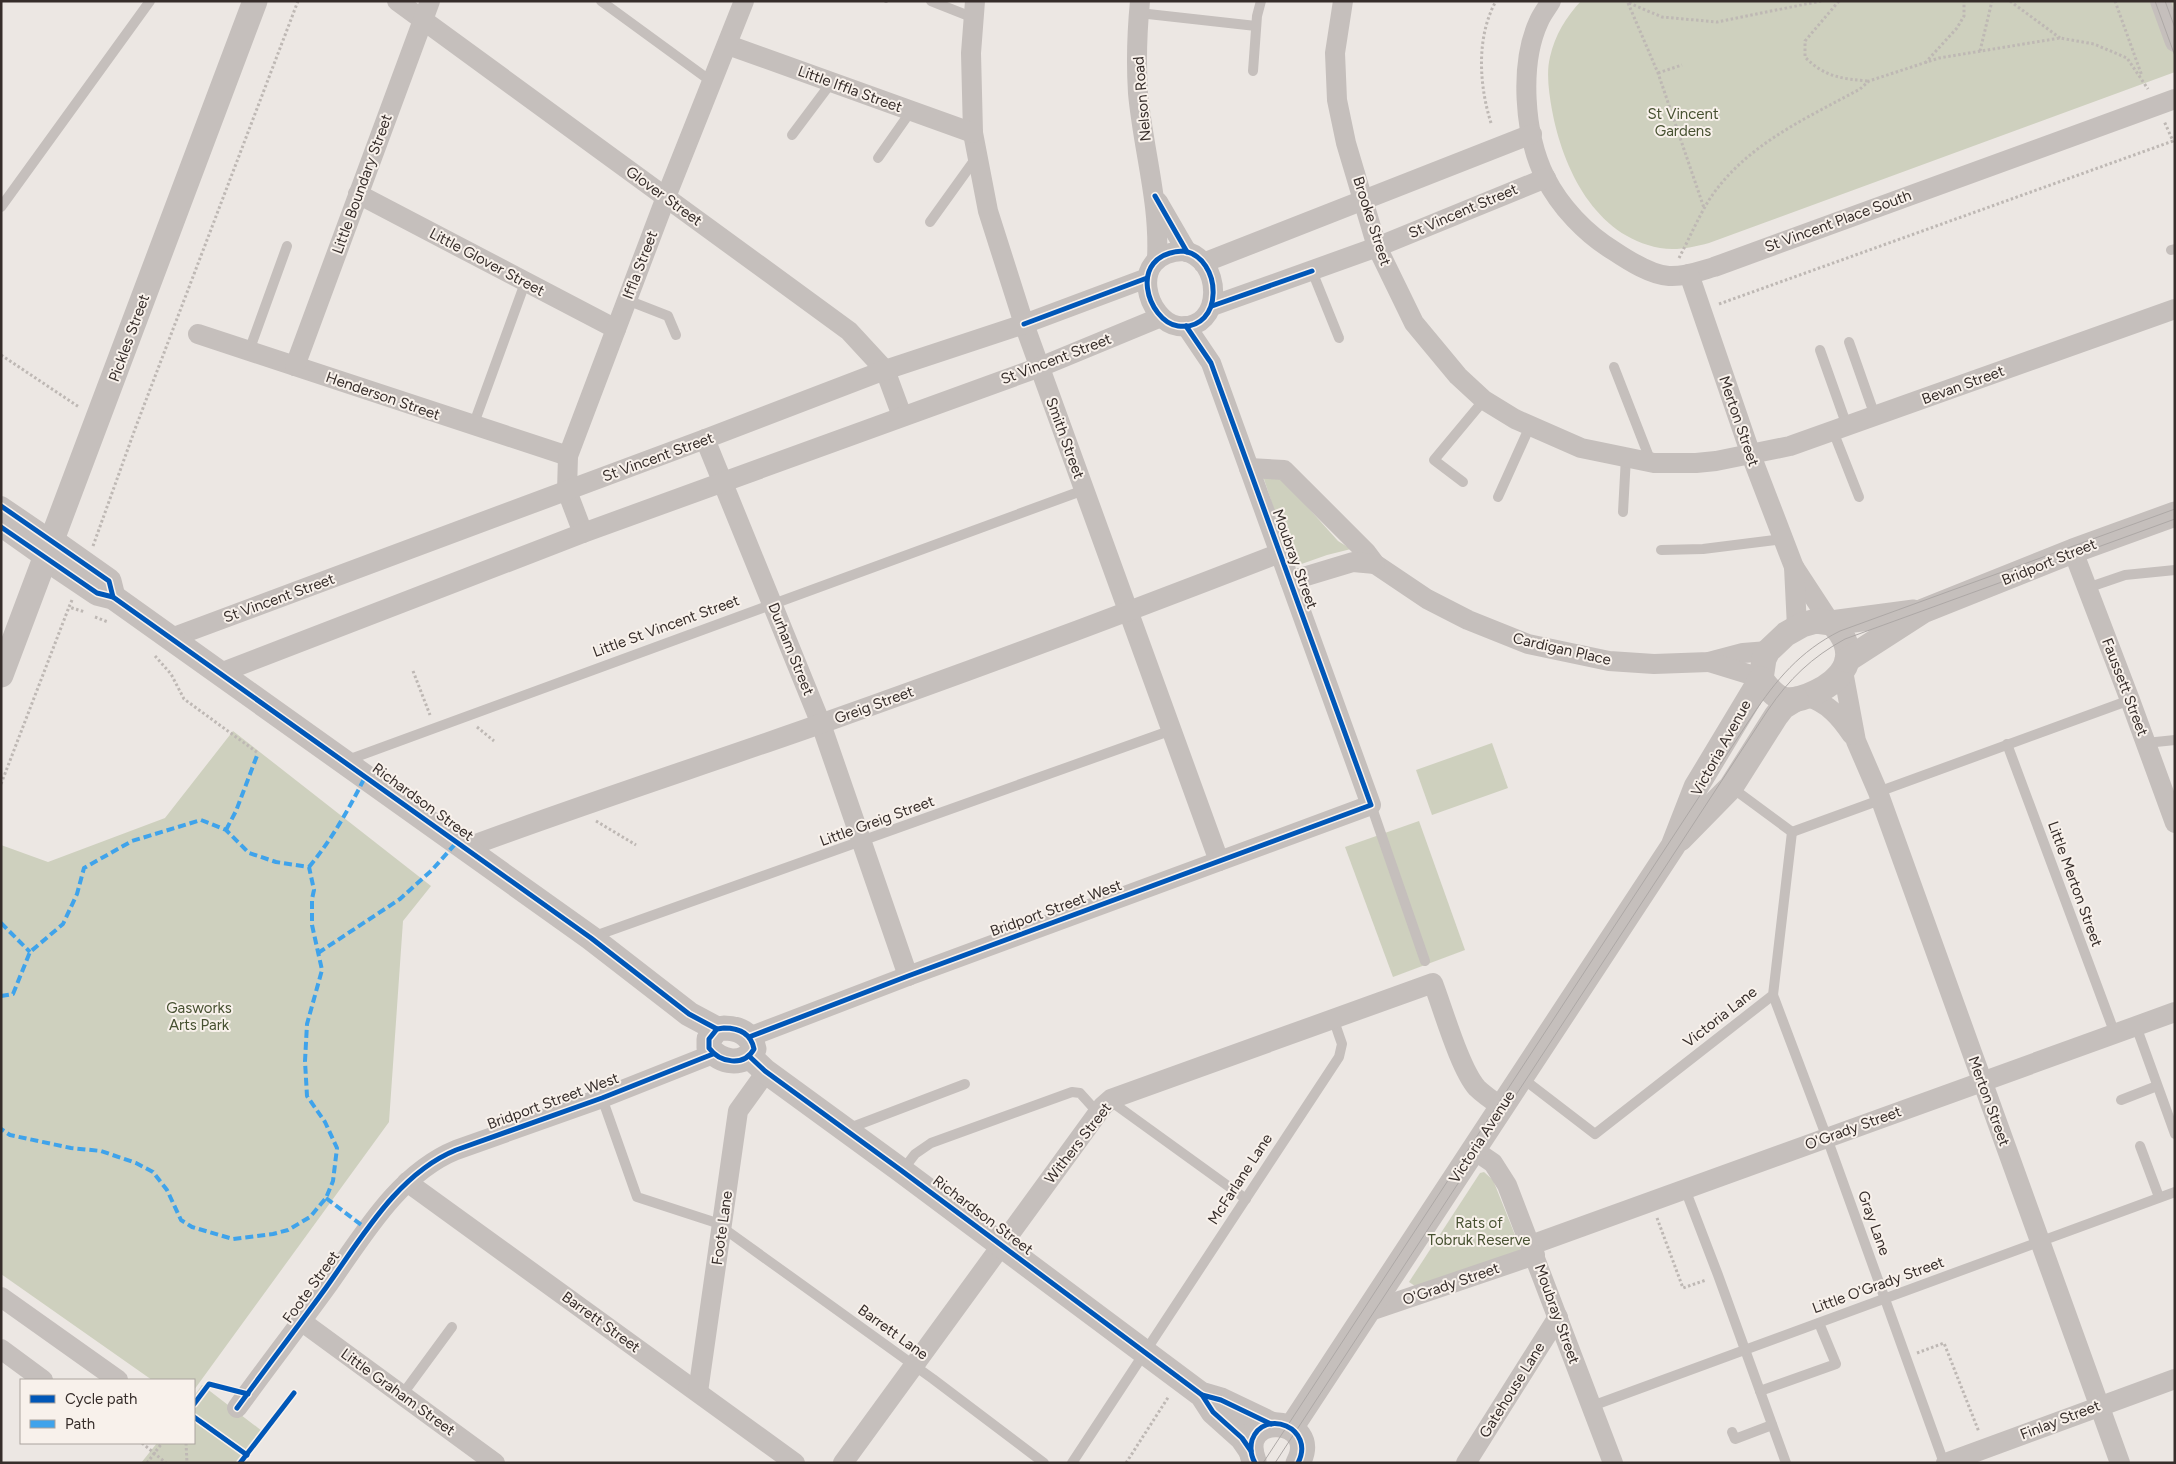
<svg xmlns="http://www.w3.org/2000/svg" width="2176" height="1464" viewBox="0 0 2176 1464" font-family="Figtree,sans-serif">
  <rect width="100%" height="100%" fill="#ece7e3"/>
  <g fill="#ced0be">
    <path d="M1581 1H2175V72L1709 243C1693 247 1677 251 1660 248 1595 236 1563 169 1552 110 1549 93 1546 73 1550 57 1555 35 1566 17 1581 1Z"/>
    <polygon points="1278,474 1338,541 1351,549 1327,555 1293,567 1263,476"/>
    <polygon points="233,731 431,886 403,921 389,1122 194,1390 194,1380 152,1380 1,1274 1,845 48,862 165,818"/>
    <polygon points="1492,743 1508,788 1432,815 1416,770"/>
    <polygon points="1419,821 1465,950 1393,977 1345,847"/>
    <polygon points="1484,1172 1493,1180 1521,1250 1415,1286 1409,1282 1480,1173"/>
    <polygon points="202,1385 262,1431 239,1463 141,1463 157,1443 194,1443 194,1396"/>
  </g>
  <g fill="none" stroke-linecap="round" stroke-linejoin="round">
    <g stroke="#beb8b4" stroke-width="3" stroke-dasharray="2.5 2.5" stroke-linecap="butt">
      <path d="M1839 1 1805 41V57C1824 77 1843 79 1869 81"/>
      <polyline points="2010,1 2060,38"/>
      <polyline points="2115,1 2142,76"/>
      <polyline points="886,3 886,1"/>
      <polyline points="1628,3 1658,73 1704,208"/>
      <polyline points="1629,3 1662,17 1717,22 1821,1"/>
      <polyline points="1980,51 1992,1"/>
      <polyline points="1925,63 1957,28 1964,16 1964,1"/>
      <polyline points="1658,73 1682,65"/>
      <path d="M1491 123C1479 85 1476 37 1496 1"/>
      <path d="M1679 258C1689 239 1698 218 1709 200 1745 145 1805 119 1860 89L1869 81 1939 58 2060 38 2094 44 2127 58 2148 89"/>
      <polyline points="1719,304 2173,141 2164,121"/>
      <polyline points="1,355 79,407"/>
      <polyline points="93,546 135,429 298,1"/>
      <polyline points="72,600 69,607 85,612"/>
      <polyline points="95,617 108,622"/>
      <polyline points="155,656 171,674 184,699 258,753"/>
      <polyline points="413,671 430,715"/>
      <polyline points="477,727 494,741"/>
      <polyline points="1,784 69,607"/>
      <polyline points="596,821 636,845"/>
      <polyline points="1657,1218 1683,1288 1706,1280"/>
      <polyline points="1917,1353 1944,1343 1979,1432"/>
      <polyline points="194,1404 209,1384 228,1389"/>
      <polyline points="194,1417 247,1455"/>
      <polyline points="142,1443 166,1463"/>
      <polyline points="186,1443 187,1463"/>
      <polyline points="147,1463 162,1443"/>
      <polyline points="1126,1463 1169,1396"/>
    </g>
    <g stroke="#c5bfbc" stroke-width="10">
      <polyline points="601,1 712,82"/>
      <polyline points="931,1 974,18"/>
      <polyline points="1139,13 1256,26"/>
      <polyline points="1253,71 1257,16 1261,1"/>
      <polyline points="792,135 831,83"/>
      <polyline points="878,158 911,111"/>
      <polyline points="1,207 150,1"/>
      <polyline points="930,222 976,158"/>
      <polyline points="2171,250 2175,249"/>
      <polyline points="1312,271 1339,338"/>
      <polyline points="627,300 668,316 676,335"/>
      <polyline points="1849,342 1875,416"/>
      <polyline points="1820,350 1847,426"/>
      <polyline points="249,351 287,246"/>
      <polyline points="1614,367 1651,462"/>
      <polyline points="473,426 525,283"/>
      <polyline points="1833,431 1859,497"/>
      <polyline points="1463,482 1434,460 1484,400"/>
      <polyline points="1498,497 1530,426"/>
      <polyline points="1623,512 1626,457"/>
      <polyline points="1661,550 1703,549 1783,539"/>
      <polyline points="2087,588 2125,575 2175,570"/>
      <polyline points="2146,743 2175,740"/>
      <polyline points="2007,744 2115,1034"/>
      <polyline points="345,761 1084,490"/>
      <polyline points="1731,787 1792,832"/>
      <polyline points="1878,792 2130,700"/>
      <polyline points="1371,805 1425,961"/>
      <polyline points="1792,832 1880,800"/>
      <polyline points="592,937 1172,730"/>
      <polyline points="1773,995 1827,1138 1944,1463"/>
      <polyline points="2136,1026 2175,1134"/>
      <polyline points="1522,1078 1595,1134 1773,995 1792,832"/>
      <polyline points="602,1098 637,1197 723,1225"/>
      <polyline points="1109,1100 1246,1199"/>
      <polyline points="2121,1100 2157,1086"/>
      <polyline points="847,1129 965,1084"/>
      <polyline points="2140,1146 2159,1197"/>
      <polyline points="902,1171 915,1154 931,1143 1072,1092 1080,1093 1098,1113"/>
      <polyline points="1685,1189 1718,1275 1786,1463"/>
      <polyline points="723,1228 933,1379 1044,1463"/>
      <polyline points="1760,1391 1836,1364 1819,1323"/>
      <polyline points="402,1395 452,1327"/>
      <polyline points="1592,1406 2175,1192"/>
      <polyline points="1732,1432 1735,1439 1772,1425"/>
      <polyline points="1072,1463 1339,1057 1342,1044 1333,1018"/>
    </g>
    <g stroke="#c5bfbc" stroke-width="20">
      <polyline points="397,1 849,331 885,370 902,416"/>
      <polyline points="975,1 971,53 973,133 988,211 1024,324 1219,861"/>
      <path d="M1140 1C1137 32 1136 62 1138 93 1143 149 1160 202 1157 259"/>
      <polyline points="1343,1 1335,53 1337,100 1346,143 1377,247 1414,323 1458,376 1484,400 1515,419 1581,448 1654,463 1696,463 1716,461 1790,446 2175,309"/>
      <path d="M1551 1C1547 8 1542 14 1539 21 1519 64 1524 134 1545 177 1560 207 1586 234 1614 251 1629 261 1651 275 1669 276 1684 277 1700 271 1714 267L2175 99"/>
      <polyline points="2160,1 2175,42"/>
      <polyline points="728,45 973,133"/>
      <polyline points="358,194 616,329"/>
      <polyline points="1158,202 1187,252"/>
      <path d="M1183 251C1223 257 1225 332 1178 326 1148 322 1125 254 1183 251Z"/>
      <polyline points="1203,263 1532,134"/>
      <polyline points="1689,274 1751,455 1794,567 1830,622"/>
      <polyline points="1212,306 1377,247 1546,178"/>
      <polyline points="198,334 568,456"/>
      <polyline points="295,366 430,1"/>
      <polyline points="705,439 821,724 908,976"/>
      <polyline points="1249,468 1284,470 1366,552 1375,564 1427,599 1468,620 1528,644 1609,661 1654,664 1709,662 1743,653 1768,651"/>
      <polyline points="1,506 51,540"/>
      <polyline points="1,527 45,558"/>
      <polyline points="583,533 567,491 568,456 666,197 744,1"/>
      <polyline points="2073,551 2130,700 2175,823"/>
      <polyline points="1794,567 1797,627"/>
      <polyline points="1290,581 1353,562 1375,564"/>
      <polyline points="171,638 705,439 885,370 1024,324 1147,278"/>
      <polyline points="1709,662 1761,678"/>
      <polyline points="1843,671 1856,741 1878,792 2120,1463"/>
      <polyline points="220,673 583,533 1040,367 1161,317"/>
      <path d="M1807 697C1828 703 1840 717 1852 735"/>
      <path d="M465 848C583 804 704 765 823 723 976 669 1128 612 1280 553"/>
      <polyline points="749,1037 908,976 1371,805 1211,363 1186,326"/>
      <polyline points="1474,1150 1493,1163 1507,1185 1613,1463"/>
      <polyline points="407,1182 795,1463"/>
      <polyline points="1531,1245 2175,1012"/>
      <polyline points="1,1297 118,1380"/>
      <polyline points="1367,1312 1535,1255"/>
      <polyline points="301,1321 495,1463"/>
      <polyline points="1,1349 43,1380"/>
      <polyline points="698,1392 738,1111 766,1072"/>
      <path d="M237 1408C266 1368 296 1329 325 1289 361 1239 397 1174 456 1150L602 1098 713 1054"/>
      <path d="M843 1463 1103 1106 1111 1099 1433 983C1443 1009 1460 1069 1477 1088 1484 1095 1493 1101 1502 1107"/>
      <polyline points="1466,1463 1558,1317"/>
      <polyline points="1946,1463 2175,1379"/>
    </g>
    <g stroke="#c5bfbc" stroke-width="25">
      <polyline points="51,540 109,581 113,597"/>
      <polyline points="45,558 97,593 113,597 591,938 689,1014 717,1029"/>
      <path d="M1831 623C1844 633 1854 654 1843 670 1835 685 1800 704 1783 699 1774 696 1767 687 1761 679L1764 659 1768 651 1786 634 1802 625 1816 621 1831 623 1914 612"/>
      <polyline points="1847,660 1923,611 2073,551 2175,514"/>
      <polyline points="1,675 255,1"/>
      <polyline points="1680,839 1731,787 1776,716 1783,707 1796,699"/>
      <path d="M724 1028C738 1028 751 1033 754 1049 744 1067 720 1063 709 1048V1039L717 1029Z"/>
      <polyline points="749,1056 765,1071 902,1171 1202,1395 1213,1412 1242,1438 1251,1451"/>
      <polyline points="1204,1395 1221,1400 1271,1424"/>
      <polyline points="1291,1428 1673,846 1696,787 1761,679"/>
      <path d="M1254 1461C1234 1409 1323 1416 1298 1463"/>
    </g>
    <g stroke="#ada8a6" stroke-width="1">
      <polyline points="2155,1 2175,56"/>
      <polyline points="2165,1 2175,28"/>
      <path d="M1263 1463 1752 716C1776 680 1800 651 1840 631L2175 509"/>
      <path d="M1275 1463 1768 710C1789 679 1812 657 1845 639L2175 519"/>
    </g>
    <g stroke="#3fa3eb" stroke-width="4" stroke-dasharray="8 4" stroke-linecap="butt">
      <polyline points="226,830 236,811 258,753"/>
      <path d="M309 867C332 839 349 809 365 777"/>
      <polyline points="1,923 30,952"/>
      <polyline points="318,953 400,899 432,870 457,842"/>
      <polyline points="1,996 13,994 30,952 63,924 77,894 84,868 132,841 201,820 226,830 249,853 276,862 309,867 314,890 312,899 312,925 322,970 307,1024 305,1061 307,1096 325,1122 337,1148 333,1181 326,1198 310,1217 288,1230 273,1234 233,1239 192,1227 181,1220 167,1190 153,1172 136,1163 101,1151 71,1148 10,1135 1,1129"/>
      <polyline points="326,1198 368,1230"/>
    </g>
    <g stroke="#f8f1eb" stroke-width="8">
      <g id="cycleway">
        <polyline points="1155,196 1187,252"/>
        <path d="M1183 251C1223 257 1225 332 1178 326 1148 322 1125 254 1183 251Z"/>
        <polyline points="1212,306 1312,271"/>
        <polyline points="1024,324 1147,278"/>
        <polyline points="1,506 109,581 113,597"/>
        <polyline points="1,527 97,593 113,597 591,938 689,1014 717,1029"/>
        <path d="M724 1028C738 1028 751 1033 754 1049 744 1067 720 1063 709 1048V1039L717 1029Z"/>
        <polyline points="749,1037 908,976 1371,805 1211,363 1186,326"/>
        <polyline points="749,1056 765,1071 902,1171 1202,1395 1213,1412 1242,1438 1251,1451"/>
        <polyline points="1202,1395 1221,1400 1271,1424"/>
        <polyline points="194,1404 209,1384 248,1394"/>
        <path d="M237 1408C266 1368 296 1329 325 1289 361 1239 397 1174 456 1150L602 1098 713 1054"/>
        <polyline points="194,1417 247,1455"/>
        <polyline points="240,1463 294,1393"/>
        <path d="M1255 1463C1251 1456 1250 1448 1252 1440 1264 1407 1316 1428 1298 1463"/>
      </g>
    </g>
    <use href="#cycleway" stroke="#0057b8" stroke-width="5"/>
  </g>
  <g text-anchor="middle" stroke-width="4" stroke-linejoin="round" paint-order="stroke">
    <g font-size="15" fill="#362d2a" stroke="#f8f1eb">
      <text transform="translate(850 89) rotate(20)" y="5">Little Iffla Street</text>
      <text transform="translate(1142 99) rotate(-95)" y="5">Nelson Road</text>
      <text transform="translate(362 184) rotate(-70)" y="5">Little Boundary Street</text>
      <text transform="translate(664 196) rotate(36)" y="5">Glover Street</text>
      <text transform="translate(1463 211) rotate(-23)" y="5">St Vincent Street</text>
      <text transform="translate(1372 221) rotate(72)" y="5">Brooke Street</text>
      <text transform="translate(1838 221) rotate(-20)" y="5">St Vincent Place South</text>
      <text transform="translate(487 262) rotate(28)" y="5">Little Glover Street</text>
      <text transform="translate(640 265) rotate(-69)" y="5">Iffla Street</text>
      <text transform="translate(129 338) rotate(-70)" y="5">Pickles Street</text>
      <text transform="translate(1056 359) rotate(-21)" y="5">St Vincent Street</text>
      <text transform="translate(1963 385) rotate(-20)" y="5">Bevan Street</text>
      <text transform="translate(383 396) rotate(19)" y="5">Henderson Street</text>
      <text transform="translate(1739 421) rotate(71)" y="5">Merton Street</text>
      <text transform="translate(1065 438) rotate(70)" y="5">Smith Street</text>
      <text transform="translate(658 457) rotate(-20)" y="5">St Vincent Street</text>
      <text transform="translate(1295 559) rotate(70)" y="5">Moubray Street</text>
      <text transform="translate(2049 562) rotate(-22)" y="5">Bridport Street</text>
      <text transform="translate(279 598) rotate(-20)" y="5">St Vincent Street</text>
      <text transform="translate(666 626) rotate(-20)" y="5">Little St Vincent Street</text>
      <text transform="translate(791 649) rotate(68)" y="5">Durham Street</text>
      <text transform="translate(1562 649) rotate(13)" y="5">Cardigan Place</text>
      <text transform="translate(2125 687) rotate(69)" y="5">Faussett Street</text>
      <text transform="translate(874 705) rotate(-20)" y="5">Greig Street</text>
      <text transform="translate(1721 748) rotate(-61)" y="5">Victoria Avenue</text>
      <text transform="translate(423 802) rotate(36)" y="5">Richardson Street</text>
      <text transform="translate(877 821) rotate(-20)" y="5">Little Greig Street</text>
      <text transform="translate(2075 884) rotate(70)" y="5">Little Merton Street</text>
      <text transform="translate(1056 908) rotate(-20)" y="5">Bridport Street West</text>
      <text transform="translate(1720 1017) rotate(-38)" y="5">Victoria Lane</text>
      <text transform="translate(553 1101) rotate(-20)" y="5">Bridport Street West</text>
      <text transform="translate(1989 1101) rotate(70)" y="5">Merton Street</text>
      <text transform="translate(1853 1128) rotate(-20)" y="5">O'Grady Street</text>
      <text transform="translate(1482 1137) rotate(-57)" y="5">Victoria Avenue</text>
      <text transform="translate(1078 1143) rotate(-52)" y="5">Withers Street</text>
      <text transform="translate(1240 1179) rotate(-57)" y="5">McFarlane Lane</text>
      <text transform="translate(983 1215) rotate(37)" y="5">Richardson Street</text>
      <text transform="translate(1874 1223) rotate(70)" y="5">Gray Lane</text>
      <text transform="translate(722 1228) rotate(-82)" y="5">Foote Lane</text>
      <text transform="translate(1451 1284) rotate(-19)" y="5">O'Grady Street</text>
      <text transform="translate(1878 1285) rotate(-20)" y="5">Little O'Grady Street</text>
      <text transform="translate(311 1287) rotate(-54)" y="5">Foote Street</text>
      <text transform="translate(1557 1314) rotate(70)" y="5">Moubray Street</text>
      <text transform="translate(601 1322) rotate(36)" y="5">Barrett Street</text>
      <text transform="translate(893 1332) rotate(36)" y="5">Barrett Lane</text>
      <text transform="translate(1512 1390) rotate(-58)" y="5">Gatehouse Lane</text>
      <text transform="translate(398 1392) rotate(36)" y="5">Little Graham Street</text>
      <text transform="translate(2060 1420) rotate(-21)" y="5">Finlay Street</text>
    </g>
    <g font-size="15" fill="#475131" stroke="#f8f1eb">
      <text x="1683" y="119">St Vincent<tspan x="1683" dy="17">Gardens</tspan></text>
      <text x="199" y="1013">Gasworks<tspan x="199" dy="17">Arts Park</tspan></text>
      <text x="1479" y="1228">Rats of<tspan x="1479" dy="17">Tobruk Reserve</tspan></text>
    </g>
  </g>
  <rect width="2176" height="1464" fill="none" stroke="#362d2a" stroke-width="5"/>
  <rect x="20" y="1379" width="175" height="65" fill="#f8f1eb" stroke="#aaa39e"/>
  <rect x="30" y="1395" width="25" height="8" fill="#0057b8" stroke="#aaa39e"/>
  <text x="65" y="1404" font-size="15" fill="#362d2a">Cycle path</text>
  <rect x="30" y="1420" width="25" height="8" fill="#3fa3eb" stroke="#aaa39e"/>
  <text x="65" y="1429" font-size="15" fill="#362d2a">Path</text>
</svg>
